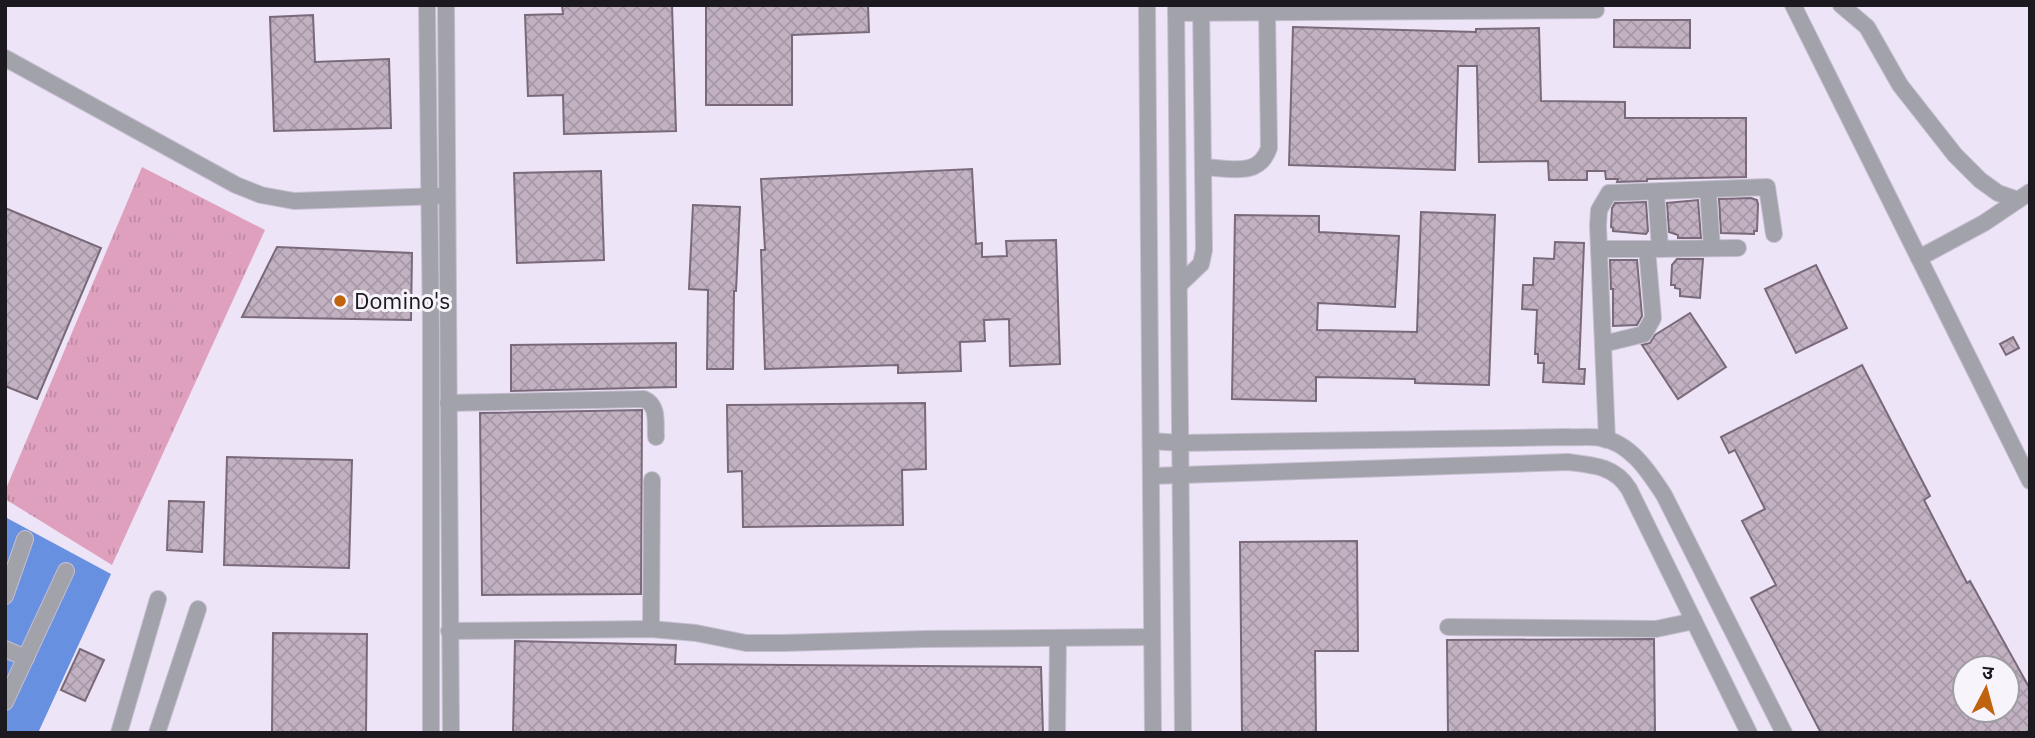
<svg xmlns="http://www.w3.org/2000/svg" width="2035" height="738" viewBox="0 0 2035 738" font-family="'IBM Plex Sans','Noto Sans Devanagari',sans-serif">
  <defs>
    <pattern id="grass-tufts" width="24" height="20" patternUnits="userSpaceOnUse" patternTransform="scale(1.75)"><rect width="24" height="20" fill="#dea0bd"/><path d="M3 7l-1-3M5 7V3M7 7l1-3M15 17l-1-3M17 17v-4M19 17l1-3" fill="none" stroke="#be89a2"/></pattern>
    <pattern id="building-cross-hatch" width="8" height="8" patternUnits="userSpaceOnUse" patternTransform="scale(1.75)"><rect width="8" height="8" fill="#c2b2c1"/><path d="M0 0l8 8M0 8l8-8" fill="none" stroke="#a698a6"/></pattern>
  </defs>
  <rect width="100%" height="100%" fill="#ede4f8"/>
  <polygon fill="url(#grass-tufts)" points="142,167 265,230 112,565 5,499 5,491"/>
  <polygon fill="#6790e0" points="5,517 111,574 38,733 5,733"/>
  <g fill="url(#building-cross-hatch)" stroke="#7a6a79" stroke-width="2" fill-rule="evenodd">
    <polygon points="562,5 672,5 676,131 564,134 563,95 528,96 525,15 563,14"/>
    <polygon points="706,5 868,5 869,32 792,35 792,105 706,105"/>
    <polygon points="313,15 315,62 389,59 391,128 274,131 270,17"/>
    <polygon points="1614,20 1690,20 1690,48 1614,47"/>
    <polygon points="1293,27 1476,32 1476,29 1539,28 1541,101 1625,102 1625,118 1746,118 1746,177 1647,179 1647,181 1617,182 1618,179 1606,179 1605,171 1587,171 1587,180 1549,180 1548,161 1479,162 1477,66 1458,66 1455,170 1289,165"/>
    <polygon points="972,169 976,244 982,243 982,257 1007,256 1006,241 1056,240 1060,364 1010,366 1009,319 984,320 985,341 960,342 961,371 898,373 898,365 765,369 761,250 765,250 761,179"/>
    <polygon points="601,171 604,260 517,263 514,173"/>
    <polygon points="1751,198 1757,200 1758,204 1757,231 1754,231 1754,234 1721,233 1719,199"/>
    <polygon points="1698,200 1701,238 1678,238 1678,235 1669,232 1667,203"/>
    <polygon points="1646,202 1648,231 1646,234 1613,231 1613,228 1611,227 1612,208 1615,203"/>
    <polygon points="693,205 740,207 736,291 734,291 733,369 707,369 708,290 689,289"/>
    <polygon points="5,208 101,248 37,399 5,386"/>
    <polygon points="1421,212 1495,215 1489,385 1415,383 1415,379 1316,377 1316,401 1232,399 1235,215 1319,216 1319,232 1399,236 1395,307 1318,303 1317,330 1417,332"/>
    <polygon points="1555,242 1584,243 1579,369 1585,369 1584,384 1543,382 1544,363 1538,363 1538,354 1535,354 1537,310 1522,309 1523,285 1533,285 1534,258 1554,259"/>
    <polygon points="277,247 412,253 411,320 242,317"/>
    <polygon points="1677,259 1703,259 1700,298 1680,296 1680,289 1675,288 1675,285 1671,285 1672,265"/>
    <polygon points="1610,260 1637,260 1642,316 1637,325 1613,326 1613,289 1611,289"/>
    <polygon points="1816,265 1847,328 1796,353 1765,289"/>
    <polygon points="1690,313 1726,367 1678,399 1642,345 1650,343 1655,335"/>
    <polygon points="2013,337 2019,348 2006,355 2000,344"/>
    <polygon points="676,343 676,387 511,391 511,345"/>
    <path d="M1862 365 1930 496 1924 500 1967 583 1970 581 2030 689V733H1821L1751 598 1776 585 1742 521 1765 509 1735 450 1729 453 1721 437ZM1965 668H2007V710H1965Z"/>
    <polygon points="925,403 926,469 902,470 903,525 743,527 742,471 728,472 727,405"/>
    <polygon points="642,410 641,594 482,595 480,413"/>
    <polygon points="227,457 352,460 349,568 224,565"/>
    <polygon points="169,501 204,502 202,552 167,550"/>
    <polygon points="1357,541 1358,651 1315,651 1316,733 1242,733 1240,542"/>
    <polygon points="273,633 367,634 366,733 272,733"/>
    <polygon points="1654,639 1655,733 1448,733 1447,640"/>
    <polygon points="515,641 676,645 675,664 1041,667 1043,733 513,733"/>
    <polygon points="80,649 104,660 85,701 61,690"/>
  </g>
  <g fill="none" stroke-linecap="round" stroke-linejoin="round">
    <g stroke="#c7bfd1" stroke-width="18">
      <g id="minor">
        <polyline points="427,5 431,328 431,733"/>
        <polyline points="446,5 451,733"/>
        <polyline points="1147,5 1153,733"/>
        <polyline points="1176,5 1183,733"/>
        <polyline points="1793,5 2030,481"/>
        <polyline points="1841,5 1867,27 1900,85 1955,155 1980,180 1998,193 2018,200"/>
        <polyline points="1176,13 1596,10"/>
        <polyline points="5,58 236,185 261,195 294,201 440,196"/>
        <path d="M1203 167C1230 168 1259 178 1269 148L1267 12"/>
        <polyline points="1708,190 1712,248"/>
        <polyline points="1656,192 1660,249"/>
        <polyline points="1599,249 1647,249"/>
        <polyline points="1919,258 1984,223 2030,192"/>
        <polyline points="1179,285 1201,264 1204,250 1201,5"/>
        <polyline points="1603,344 1644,334 1653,318 1647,249 1738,248"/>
        <path d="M448 403 644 399C659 406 655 422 656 437"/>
        <polyline points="1607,440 1598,226 1599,210 1609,193 1767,187 1774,234"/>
        <path d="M1151 441 1181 443 1567 437C1577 438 1589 436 1600 438 1630 442 1649 472 1664 495L1784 733"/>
        <path d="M1151 476 1568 462C1593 465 1615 466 1629 489L1749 733"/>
        <polyline points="5,596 25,539"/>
        <polyline points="1448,627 1656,629 1694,621"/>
        <polyline points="651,629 652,480"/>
        <polyline points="449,631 651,629 696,633 746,643 783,643 925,639 1152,637"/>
        <polyline points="5,649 26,658"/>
        <polyline points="5,702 66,571"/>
        <polyline points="119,733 158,599"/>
        <polyline points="157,733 198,609"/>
        <polyline points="1057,733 1058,638"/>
      </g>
    </g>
    <use href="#minor" stroke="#a2a2ab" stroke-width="16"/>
  </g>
  <circle fill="#bf630e" stroke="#f8f4fc" stroke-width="2.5" cx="340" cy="301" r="7"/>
  <g text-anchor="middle" stroke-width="6" stroke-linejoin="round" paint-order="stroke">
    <g font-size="23" fill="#1c1920" stroke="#f8f4fc" text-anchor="start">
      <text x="354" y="309">Domino's</text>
    </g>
  </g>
  <rect width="2035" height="738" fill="none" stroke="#1c1920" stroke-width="14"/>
  <g transform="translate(1986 689) rotate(6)"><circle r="33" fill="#f8f4fc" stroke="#a09ca4" stroke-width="2"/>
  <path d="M0-5L12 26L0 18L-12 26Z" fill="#bf630e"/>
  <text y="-10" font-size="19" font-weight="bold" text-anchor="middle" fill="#1c1920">उ</text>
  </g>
</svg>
